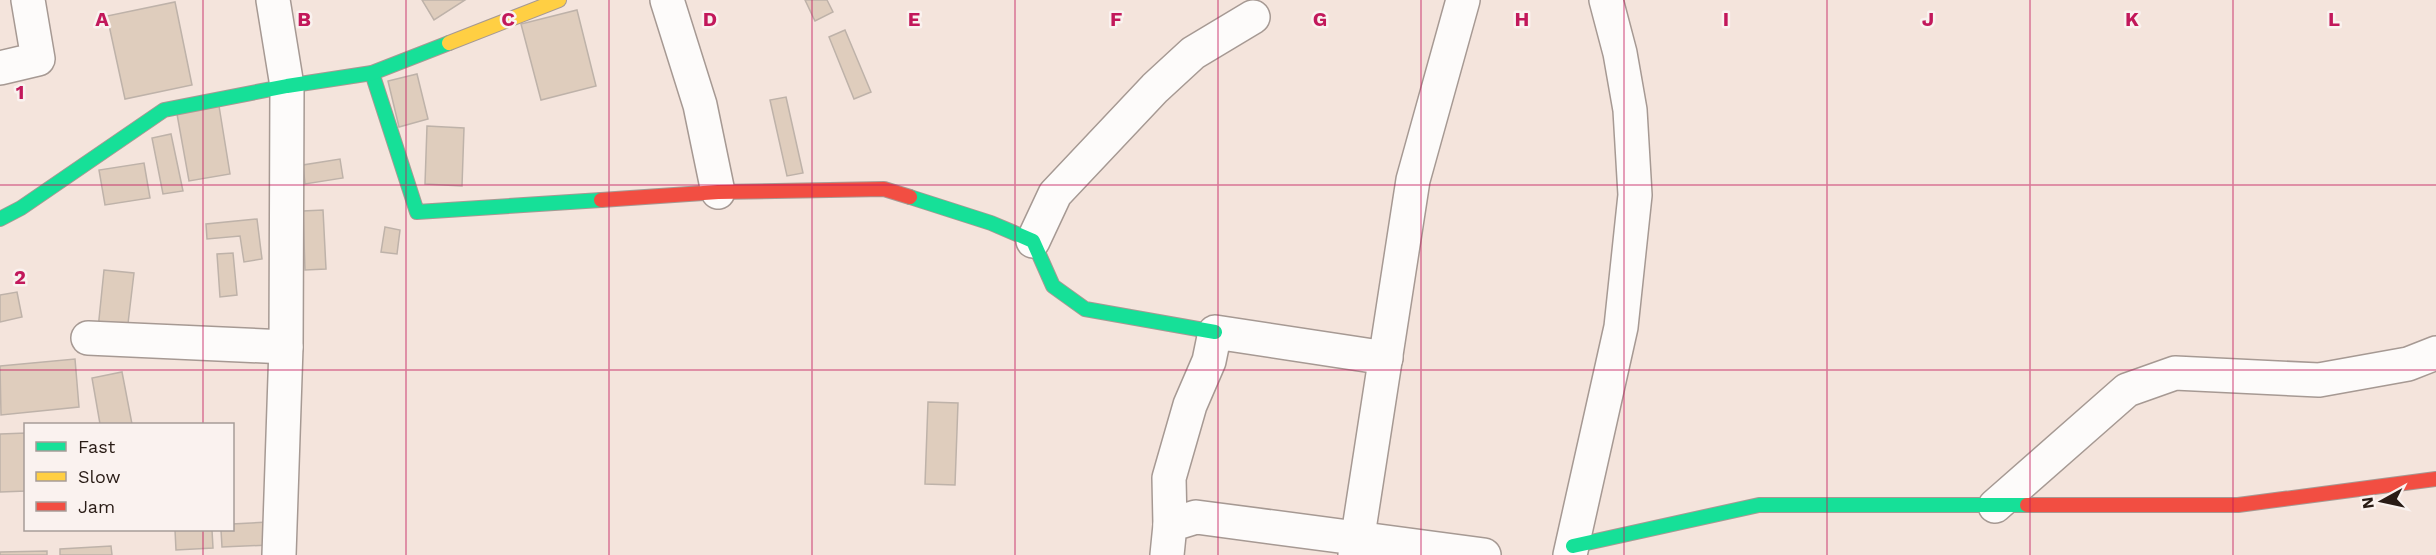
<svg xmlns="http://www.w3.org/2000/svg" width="2436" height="555" viewBox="0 0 2436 555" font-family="'Work Sans',sans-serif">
  <rect width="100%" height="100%" fill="#f4e4dc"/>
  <g fill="#dfcdbd" stroke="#beb2a9" stroke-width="1.5">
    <polygon points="422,0 465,0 434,20"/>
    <polygon points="805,0 827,0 833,12 815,21"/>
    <polygon points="175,2 192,85 125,99 107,16"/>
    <polygon points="577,10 596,86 541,100 521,24"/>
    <polygon points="845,30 871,92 854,99 829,37"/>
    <polygon points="417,74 428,119 399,127 388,81"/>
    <polygon points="786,97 803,173 787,176 770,100"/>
    <polygon points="219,106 230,174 189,181 177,114"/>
    <polygon points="427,126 464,128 462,186 425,184"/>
    <polygon points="171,134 183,191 163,194 152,138"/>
    <polygon points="340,159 343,178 305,184 303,165"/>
    <polygon points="144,163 150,198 105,205 99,170"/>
    <polygon points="323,210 326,269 305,270 303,211"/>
    <polygon points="257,219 262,259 244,262 240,236 207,239 206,224"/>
    <polygon points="385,227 400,230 397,254 381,252"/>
    <polygon points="233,253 237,295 220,297 217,254"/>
    <polygon points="104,270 134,273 127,332 98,329"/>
    <polygon points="17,292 22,317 0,322 0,295"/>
    <polygon points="75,359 79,407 1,415 0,366"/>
    <polygon points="122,372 132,424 100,424 92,378"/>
    <polygon points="928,402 958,403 955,485 925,484"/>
    <polygon points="26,433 26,491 0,492 0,434"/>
    <polygon points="268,522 269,545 222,547 221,530 232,530 232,524"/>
    <polygon points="175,530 212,530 213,548 176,550"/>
    <polygon points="111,546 112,555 60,555 60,549"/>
    <polygon points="47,551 47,555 0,555 0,552"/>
  </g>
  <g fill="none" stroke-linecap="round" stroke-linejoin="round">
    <g stroke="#a69993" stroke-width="36">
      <g id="street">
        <polyline points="273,0 287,86 286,347 279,555"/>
        <polyline points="667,0 700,105 718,192"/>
        <polyline points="0,68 38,59 28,0"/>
        <polyline points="1033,241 1055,194 1155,88 1193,53 1253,17"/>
        <polyline points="88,338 286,347"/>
        <polyline points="1995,506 2127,390 2175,373 2319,380 2408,364 2436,353"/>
        <polyline points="1170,525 1169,478 1190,405 1209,361 1215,332 1386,358"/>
        <polyline points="1167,555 1170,525 1196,517 1484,555"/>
        <polyline points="1355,555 1413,180 1463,0"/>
        <polyline points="1570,555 1621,327 1635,195 1630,110 1620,53 1606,0"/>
      </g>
    </g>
    <g stroke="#a69993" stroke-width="16">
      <g id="fast">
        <polyline points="372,73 417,212 601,200"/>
        <polyline points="910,197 991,223 1033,241 1053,286 1085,309 1215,332"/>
        <polyline points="0,219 21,208 164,110 287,86 372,73 449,43"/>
        <polyline points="1573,546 1759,505 2027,505"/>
      </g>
    </g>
    <g stroke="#a69993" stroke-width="16">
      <polyline id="slow" points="449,43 559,0"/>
    </g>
    <g stroke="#a69993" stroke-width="16">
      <g id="jam">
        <polyline points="601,200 718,192 884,189 910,197"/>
        <polyline points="2027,505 2238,505 2436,479"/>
      </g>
    </g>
    <use href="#street" stroke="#fdfbfa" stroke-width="33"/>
    <use href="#fast" stroke="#16e098" stroke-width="14"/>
    <use href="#slow" stroke="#ffcf43" stroke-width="14"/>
    <use href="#jam" stroke="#f24e42" stroke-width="14"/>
  </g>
  <path fill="none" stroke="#c2185b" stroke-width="1.5" stroke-opacity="0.55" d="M203 0V424M406 0V555M609 0V555M812 0V555M1015 0V555M1218 0V555M1421 0V555M1624 0V555M1827 0V555M2030 0V555M2233 0V555M0 185H2436M0 370H2436M203 530V555"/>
  <g font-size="20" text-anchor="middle" font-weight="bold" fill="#c2185b" stroke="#faf2ef" stroke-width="5" stroke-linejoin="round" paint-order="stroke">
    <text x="102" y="26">A</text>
    <text x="304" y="26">B</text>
    <text x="508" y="26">C</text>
    <text x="710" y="26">D</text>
    <text x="914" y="26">E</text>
    <text x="1116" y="26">F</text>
    <text x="1320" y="26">G</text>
    <text x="1522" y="26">H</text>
    <text x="1726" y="26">I</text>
    <text x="1928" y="26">J</text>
    <text x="2132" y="26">K</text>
    <text x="2334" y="26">L</text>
    <text x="20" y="99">1</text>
    <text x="20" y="284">2</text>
  </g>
  <rect x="24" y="423" width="210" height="108" fill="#faf2ef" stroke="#a69c98" stroke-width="1.5"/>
  <rect x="36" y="442" width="30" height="9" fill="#16e098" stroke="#a69c98" stroke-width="1.5"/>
  <text x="78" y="453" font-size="18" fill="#291c16">Fast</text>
  <rect x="36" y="472" width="30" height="9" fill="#ffcf43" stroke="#a69c98" stroke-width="1.5"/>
  <text x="78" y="483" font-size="18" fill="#291c16">Slow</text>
  <rect x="36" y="502" width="30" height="9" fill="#f24e42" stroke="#a69c98" stroke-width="1.5"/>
  <text x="78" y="513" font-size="18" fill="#291c16">Jam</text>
  <g transform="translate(2382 501) rotate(262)" stroke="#faf2ef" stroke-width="4.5" paint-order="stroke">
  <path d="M0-4.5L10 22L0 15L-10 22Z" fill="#291c16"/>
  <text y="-9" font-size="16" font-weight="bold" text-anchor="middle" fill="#291c16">N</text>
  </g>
</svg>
